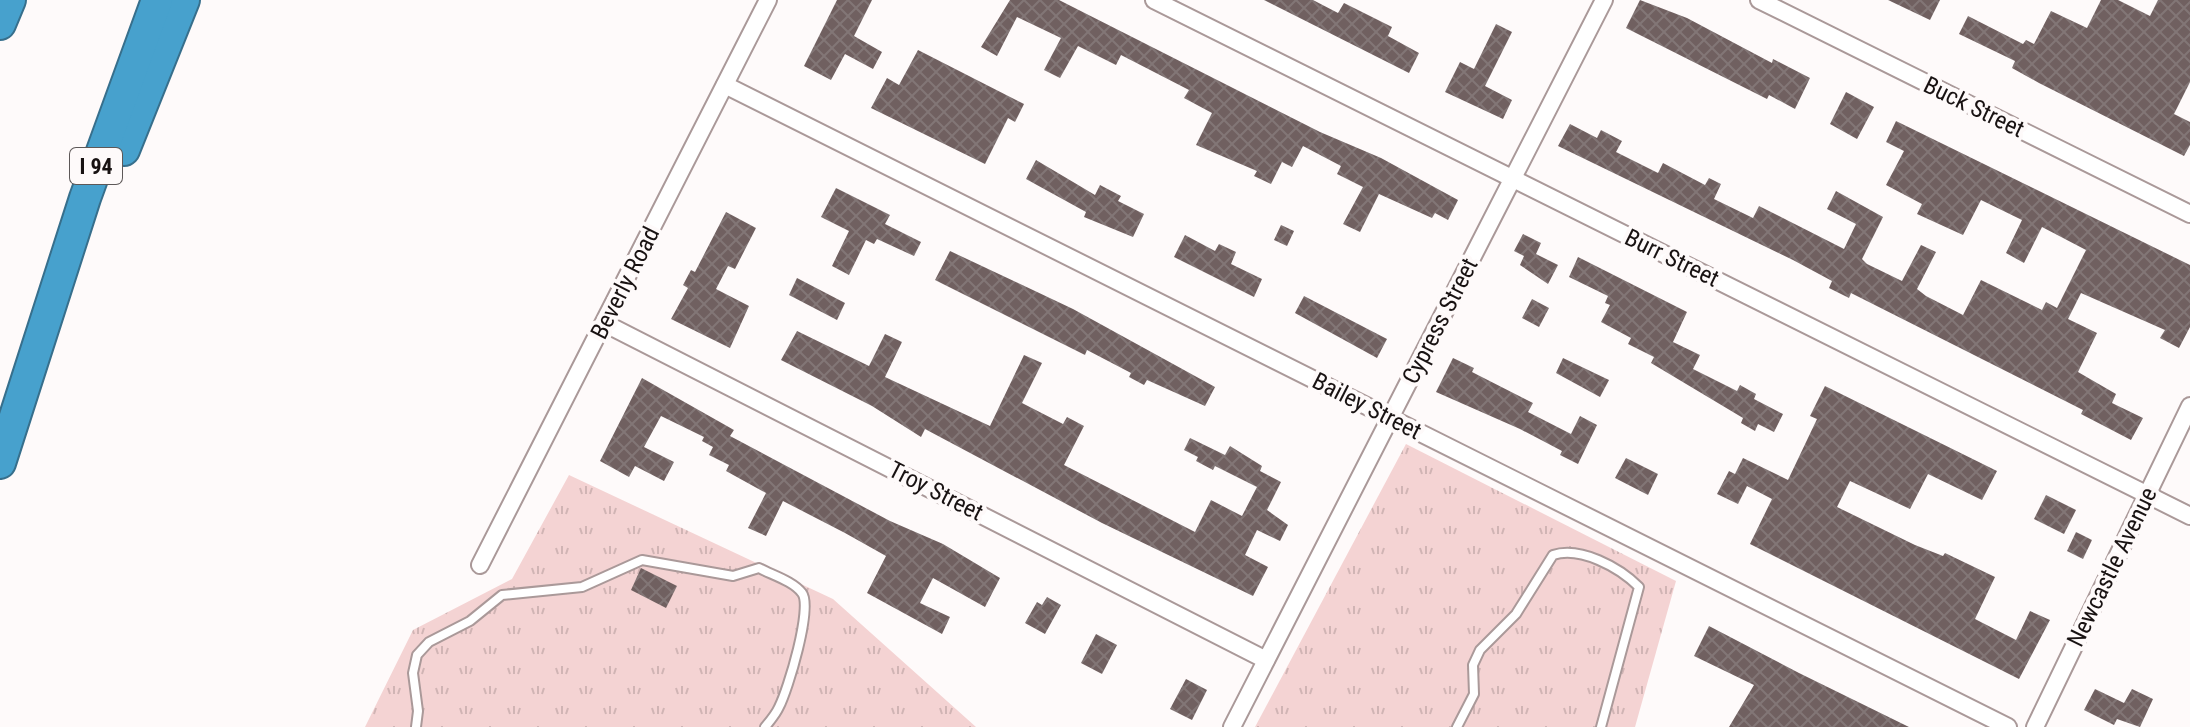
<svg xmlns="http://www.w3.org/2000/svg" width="2190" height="727" viewBox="0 0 2190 727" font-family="'Roboto Condensed',sans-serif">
  <defs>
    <pattern id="grass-tufts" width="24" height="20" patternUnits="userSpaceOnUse" patternTransform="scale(2)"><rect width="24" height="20" fill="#f4d3d3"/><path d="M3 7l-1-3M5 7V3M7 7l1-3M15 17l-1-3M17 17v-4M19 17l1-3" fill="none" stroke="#d0b4b4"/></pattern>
    <pattern id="building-cross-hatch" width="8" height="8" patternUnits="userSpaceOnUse" patternTransform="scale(2)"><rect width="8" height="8" fill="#706060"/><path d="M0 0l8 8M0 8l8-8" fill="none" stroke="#827676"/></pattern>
  </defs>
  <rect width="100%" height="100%" fill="#fefafa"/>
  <g fill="url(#grass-tufts)">
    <polygon points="1406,444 1676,581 1635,727 1255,727"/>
    <polygon points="569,475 833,599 976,727 365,727 413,630 512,579"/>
  </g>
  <g fill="url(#building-cross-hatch)">
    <polygon points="837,0 872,0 854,36 882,52 873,69 845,54 831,80 804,66"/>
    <polygon points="1010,0 1059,0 1320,132 1381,158 1458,200 1448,220 1435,213 1432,218 1379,194 1360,232 1343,224 1363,187 1337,174 1341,166 1303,146 1292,167 1282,162 1271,184 1254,176 1257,171 1196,145 1212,113 1184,98 1189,90 1121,55 1116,65 1078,46 1060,78 1044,70 1061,38 1017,17 997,56 981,47"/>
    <polygon points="1264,0 1313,0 1338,13 1344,3 1392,27 1388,36 1419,53 1409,73"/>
    <polygon points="1640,0 1687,18 1772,63 1773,59 1810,78 1795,109 1769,95 1767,99 1626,28"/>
    <polygon points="1888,0 1940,0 1930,20"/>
    <polygon points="2101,0 2118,0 2150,16 2158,0 2190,0 2190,82 2174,114 2190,122 2190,145 2184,156 2039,83 2012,68 2015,61 1959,34 1968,16 2023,44 2026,40 2034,44 2051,11 2087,28"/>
    <polygon points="1496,24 1512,32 1485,86 1512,100 1503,119 1445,92 1460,62 1474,69"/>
    <polygon points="918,50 1024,104 1015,122 1008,118 985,164 871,108 887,78 899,85"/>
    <polygon points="1846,92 1874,107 1857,139 1830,124"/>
    <polygon points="1896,121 2190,265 2190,327 2179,348 2160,338 2165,330 2081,293 2068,319 2097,333 2078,372 2116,394 2112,403 2143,418 2131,440 2081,414 2083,410 1851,293 1849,298 1829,288 1832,281 1793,260 1558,146 1570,124 1597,138 1601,130 1622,141 1616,152 1658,173 1663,163 1705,185 1709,178 1721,184 1714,199 1753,218 1759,206 1844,249 1856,224 1827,209 1836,191 1883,217 1862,259 1867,264 1902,281 1921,245 1936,252 1917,289 1926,296 1963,315 1981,280 2042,310 2046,302 2057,308 2086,250 2042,227 2024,263 2006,253 2022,220 1981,200 1963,235 1917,214 1922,204 1886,185 1904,151 1886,142"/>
    <polygon points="1036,160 1095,195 1100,185 1121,196 1118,201 1144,214 1133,237 1084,217 1086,212 1026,179"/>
    <polygon points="836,188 890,215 885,224 921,242 914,256 877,239 874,244 866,240 849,275 832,266 849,231 821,217"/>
    <polygon points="726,212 756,228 735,269 728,266 716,289 749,306 730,348 671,319 688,288 683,285 691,270 695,272"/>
    <polygon points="1281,225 1294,231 1287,246 1274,240"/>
    <polygon points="1523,234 1541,243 1536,254 1558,265 1548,284 1520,265 1524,256 1514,251"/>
    <polygon points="1185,235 1215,251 1219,244 1236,252 1231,264 1262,279 1254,297 1174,257"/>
    <polygon points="950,251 1073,309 1215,387 1205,406 1147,380 1144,385 1129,377 1131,373 1087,350 1085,355 935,280"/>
    <polygon points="1578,257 1687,312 1673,342 1700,355 1693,369 1737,391 1740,385 1756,394 1754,399 1783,414 1774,432 1758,424 1755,431 1741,423 1743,418 1651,363 1654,357 1628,344 1631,338 1601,322 1610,305 1605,303 1608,296 1569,277"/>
    <polygon points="797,278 845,303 837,320 789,295"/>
    <polygon points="1304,296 1387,339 1377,358 1295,313"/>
    <polygon points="1532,299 1549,308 1539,327 1522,318"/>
    <polygon points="797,331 869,366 885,334 902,342 885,377 990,426 1024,355 1042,363 1022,403 1063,424 1067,417 1084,426 1064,465 1195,532 1211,500 1242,516 1257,487 1215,466 1213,470 1196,461 1198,457 1184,450 1190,438 1225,455 1230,446 1262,466 1260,471 1281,482 1267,510 1288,525 1280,541 1257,530 1245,555 1268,567 1253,596 1102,523 925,429 921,437 872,406 781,360"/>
    <polygon points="1453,358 1474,368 1472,372 1533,403 1528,412 1571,434 1580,416 1597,425 1578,464 1560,455 1562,451 1520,429 1436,392"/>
    <polygon points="1563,358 1609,380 1600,397 1556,373"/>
    <polygon points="642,378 734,430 730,436 890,521 943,544 1000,578 985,607 933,578 920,603 950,617 942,634 867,593 886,556 845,533 783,501 766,536 748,528 766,493 726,471 729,465 709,455 713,447 702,441 704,437 661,416 644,447 674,462 664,481 635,466 629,477 600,461"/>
    <polygon points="1825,386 1997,471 1982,500 1928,474 1910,509 1850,481 1837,507 1915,545 1943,556 1945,553 1995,577 1975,619 2016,640 2030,611 2050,620 2019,679 1750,544 1772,499 1747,486 1738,504 1717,494 1729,471 1735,474 1743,458 1788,480 1817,419 1810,416"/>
    <polygon points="1626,458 1658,474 1648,495 1615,478"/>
    <polygon points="2046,495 2076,510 2064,534 2034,519"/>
    <polygon points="2076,532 2092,540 2083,559 2067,551"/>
    <polygon points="641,568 677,586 666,608 631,590"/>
    <polygon points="1047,597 1061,605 1045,634 1025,623 1037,602 1042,605"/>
    <polygon points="1709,626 1799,673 1909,727 1729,727 1754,685 1694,656"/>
    <polygon points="1096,634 1117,645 1102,674 1081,663"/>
    <polygon points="1186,679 1207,690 1192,720 1170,709"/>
    <polygon points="2095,689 2124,703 2132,689 2153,699 2140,727 2117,719 2114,725 2084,710"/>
  </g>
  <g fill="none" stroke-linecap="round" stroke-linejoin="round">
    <g stroke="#a99" stroke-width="12">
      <g id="lane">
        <path d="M416 727 418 711 413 673 417 655 429 642 470 621 502 595 582 587 642 560 733 576 759 568C772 575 793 581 802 593 813 607 788 690 779 707 776 714 770 721 765 727"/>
        <path d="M1457 727 1474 694 1473 665 1480 650 1516 614 1553 555C1580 546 1619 567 1639 587L1601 727"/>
      </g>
    </g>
    <g stroke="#a99" stroke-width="20">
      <g id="street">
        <polyline points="1154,0 2190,516"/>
        <polyline points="1759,0 2190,214"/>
        <polyline points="725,85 2008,727"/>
        <polyline points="604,323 1266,660"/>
        <polyline points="480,565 768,0"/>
        <polyline points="1232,727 1604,0"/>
        <polyline points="2035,727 2190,406"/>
      </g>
    </g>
    <g stroke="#376f8c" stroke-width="34">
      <g id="highway">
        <polyline points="0,24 10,0"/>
        <polyline points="124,150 184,0"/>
        <polyline points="0,463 85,198 157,0"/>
      </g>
    </g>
    <use href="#lane" stroke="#fff" stroke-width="8"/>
    <use href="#street" stroke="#fff" stroke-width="16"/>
    <use href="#highway" stroke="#47a1cd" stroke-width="30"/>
  </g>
  <g text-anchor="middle" stroke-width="8" stroke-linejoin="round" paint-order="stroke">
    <rect fill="#fefafa" stroke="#5d5858" stroke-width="2" x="70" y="148" width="52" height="36" rx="6"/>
    <g font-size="22" font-weight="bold" fill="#181212">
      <text x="96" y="174">I 94</text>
    </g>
    <g font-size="24" fill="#181212" stroke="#fefafa">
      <text transform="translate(1974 107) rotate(26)" y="8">Buck Street</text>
      <text transform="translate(1672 258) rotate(26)" y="8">Burr Street</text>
      <text transform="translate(625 283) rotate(-63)" y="8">Beverly Road</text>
      <text transform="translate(1440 321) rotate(-63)" y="8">Cypress Street</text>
      <text transform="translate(1367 406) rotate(27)" y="8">Bailey Street</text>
      <text transform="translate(936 491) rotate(27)" y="8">Troy Street</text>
      <text transform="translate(2112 567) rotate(-64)" y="8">Newcastle Avenue</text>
    </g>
  </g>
</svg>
